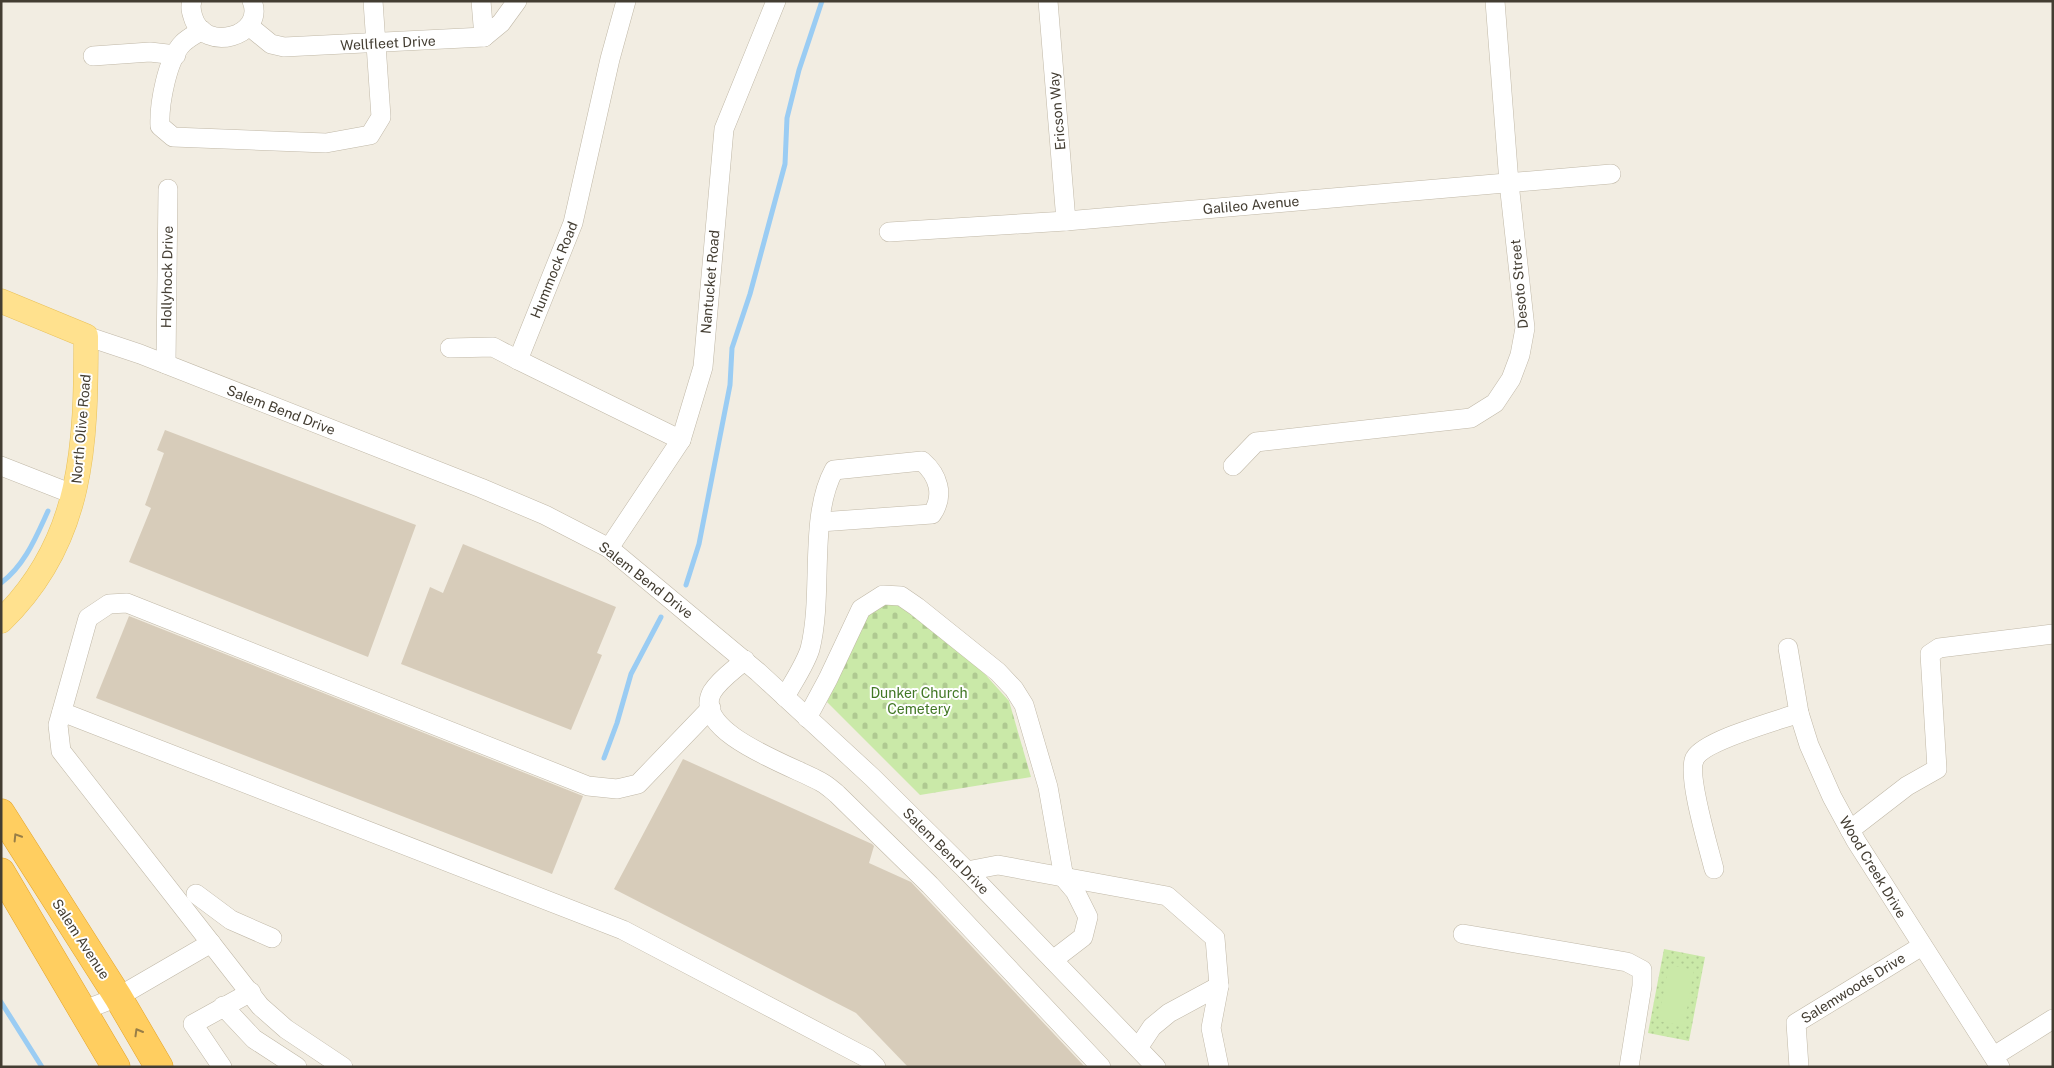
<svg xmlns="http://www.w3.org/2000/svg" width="2054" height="1068" viewBox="0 0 2054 1068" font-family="'Public Sans',sans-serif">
  <defs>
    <pattern id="cemetery-stones" width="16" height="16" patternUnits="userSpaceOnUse" patternTransform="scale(1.25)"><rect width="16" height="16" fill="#cae9a8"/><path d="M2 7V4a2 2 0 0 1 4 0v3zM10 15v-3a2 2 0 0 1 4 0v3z" fill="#afc991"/></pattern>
    <pattern id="park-dots" width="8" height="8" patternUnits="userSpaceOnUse" patternTransform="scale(1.25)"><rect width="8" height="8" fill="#cae9a8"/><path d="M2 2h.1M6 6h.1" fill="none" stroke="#afc991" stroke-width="1.8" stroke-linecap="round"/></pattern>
  </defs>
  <rect width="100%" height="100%" fill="#f2ede2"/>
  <polygon fill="url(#cemetery-stones)" points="895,600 965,652 1009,701 1031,777 920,795 827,702 872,607"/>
  <polygon fill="url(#park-dots)" points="1664,949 1705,957 1689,1041 1648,1033"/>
  <polygon fill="#cae9a8" points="1669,965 1694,970 1684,1026 1658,1021"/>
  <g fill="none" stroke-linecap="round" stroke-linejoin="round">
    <g stroke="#9accf3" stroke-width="5">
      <path d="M1 583C25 565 36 537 48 511"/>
      <polyline points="686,585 699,544 730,385 732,348 750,294 785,164 787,118 799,70 822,1"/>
      <polyline points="604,758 617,723 631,674 661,617"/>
      <polyline points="1,1002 42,1067"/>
    </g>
  </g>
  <g fill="#d7ccba">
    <polygon points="165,430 416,525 368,657 129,562 151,508 145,505 164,453 157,450"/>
    <polygon points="463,544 616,607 597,653 602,655 571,730 401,664 430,587 443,593"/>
    <polygon points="129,616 583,796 552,874 96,698"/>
    <polygon points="683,759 872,844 874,846 869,863 911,882 1085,1067 908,1067 856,1013 614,889"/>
  </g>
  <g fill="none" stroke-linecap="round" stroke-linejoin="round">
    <g stroke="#c0b8a7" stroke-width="20">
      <g id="minor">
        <path d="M192 1C190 7 191 11 193 17 204 54 266 36 252 1"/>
        <polyline points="481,1 484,37"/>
        <polyline points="626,1 610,59 573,223 518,360 681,440"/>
        <polyline points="1048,1 1066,221"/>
        <polyline points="249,26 271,44 284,47 484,37 501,23 517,1"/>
        <path d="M202 30C196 34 188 38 183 43 167 59 159 104 160 126L173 137 326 143 370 135 381 117 373 1"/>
        <polyline points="93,56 150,52 176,55"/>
        <polyline points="889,232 1066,221 1611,174"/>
        <polyline points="86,336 140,354 481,488 545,515 609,548 758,672 873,778 967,871 1156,1067"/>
        <polyline points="450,348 493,347 518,360"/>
        <polyline points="166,364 168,189"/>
        <polyline points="1,466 75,495"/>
        <polyline points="1233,466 1256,442 1471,418 1495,403 1511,379 1520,355 1525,328 1509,183 1495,1"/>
        <polyline points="609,548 681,440 703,367 724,129 776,1"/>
        <polyline points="1788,648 1799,713 1809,745 1832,797 1856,841 2000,1067"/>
        <path d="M745 660C734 670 720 679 712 692 690 733 798 768 821 782 827 785 832 790 837 794L930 885 1101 1067"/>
        <path d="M785 697C793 682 805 665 810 649 824 593 808 518 834 470L922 461C938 475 945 495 932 514L820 522"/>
        <polyline points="62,712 623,930 867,1058 876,1067"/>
        <polyline points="807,718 828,679 861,609 883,595 901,596 917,607 998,672 1014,689 1024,705 1048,787 1064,878 1075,891 1088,917 1083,937 1053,960"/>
        <polyline points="1850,830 1907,786 1937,769 1930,654 1939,648 2053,634"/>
        <path d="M1714 869C1709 849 1686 773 1695 758 1705 740 1777 721 1799 713"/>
        <polyline points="967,871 998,865 1167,896 1215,938 1219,986 1211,1028 1219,1067"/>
        <polyline points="196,894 231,920 272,938"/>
        <polyline points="1463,934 1627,962 1642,970 1642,986 1629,1067"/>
        <polyline points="223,1006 254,1039 297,1067"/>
        <polyline points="84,1010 118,997 211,943"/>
        <polyline points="1138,1048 1152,1027 1169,1013 1219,986"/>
        <polyline points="1994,1056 2053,1019"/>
        <polyline points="222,1067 193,1024 251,992"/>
        <polyline points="343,1067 286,1029 260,1006 61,751 58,725 88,618 109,604 127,603 588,786 617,789 638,784 711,708"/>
        <polyline points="1799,1067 1796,1023 1922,946"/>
      </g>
    </g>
    <g stroke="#e9c159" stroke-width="25">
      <path id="major" d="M1 301 86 336C86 444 84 541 1 621"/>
    </g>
    <g stroke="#e4a429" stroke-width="29">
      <g id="highway">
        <polyline points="1,813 118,997 159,1067"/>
        <polyline points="1,872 116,1067"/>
      </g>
    </g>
    <use href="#minor" stroke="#fff" stroke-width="19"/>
    <use href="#major" stroke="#ffe18e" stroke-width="24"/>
    <use href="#highway" stroke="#ffce60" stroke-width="28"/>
  </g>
  <defs><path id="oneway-chevron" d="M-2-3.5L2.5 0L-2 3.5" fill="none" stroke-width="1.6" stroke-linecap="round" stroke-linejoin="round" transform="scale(1.25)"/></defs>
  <g stroke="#987e47">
    <use href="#oneway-chevron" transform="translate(17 837) rotate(-122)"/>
    <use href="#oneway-chevron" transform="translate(138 1032) rotate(-120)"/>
  </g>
  <g text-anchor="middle" stroke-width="4" stroke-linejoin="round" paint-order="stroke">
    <g font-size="14" fill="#433d32" stroke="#fff">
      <text transform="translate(388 43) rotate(-3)" y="5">Wellfleet Drive</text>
      <text transform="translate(1057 111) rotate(-95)" y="5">Ericson Way</text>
      <text transform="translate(1251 205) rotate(-5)" y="5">Galileo Avenue</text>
      <text transform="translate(554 270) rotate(-68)" y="5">Hummock Road</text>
      <text transform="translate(167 277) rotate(-89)" y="5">Hollyhock Drive</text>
      <text transform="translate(710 282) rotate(-85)" y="5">Nantucket Road</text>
      <text transform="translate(1519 284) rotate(-95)" y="5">Desoto Street</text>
      <text transform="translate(281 410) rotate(21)" y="5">Salem Bend Drive</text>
      <text transform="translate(81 429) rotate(-85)" y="5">North Olive Road</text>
      <text transform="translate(646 580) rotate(38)" y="5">Salem Bend Drive</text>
      <text transform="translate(946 851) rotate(45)" y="5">Salem Bend Drive</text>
      <text transform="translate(1873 867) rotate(59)" y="5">Wood Creek Drive</text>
      <text transform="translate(81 939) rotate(57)" y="5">Salem Avenue</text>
      <text transform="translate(1853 988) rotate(-32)" y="5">Salemwoods Drive</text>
    </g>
    <g font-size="14" fill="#417724" stroke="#fff">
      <text x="919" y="698">Dunker Church<tspan x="919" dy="16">Cemetery</tspan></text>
    </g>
  </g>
  <rect width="2054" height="1068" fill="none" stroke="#433d32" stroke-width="5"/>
</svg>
